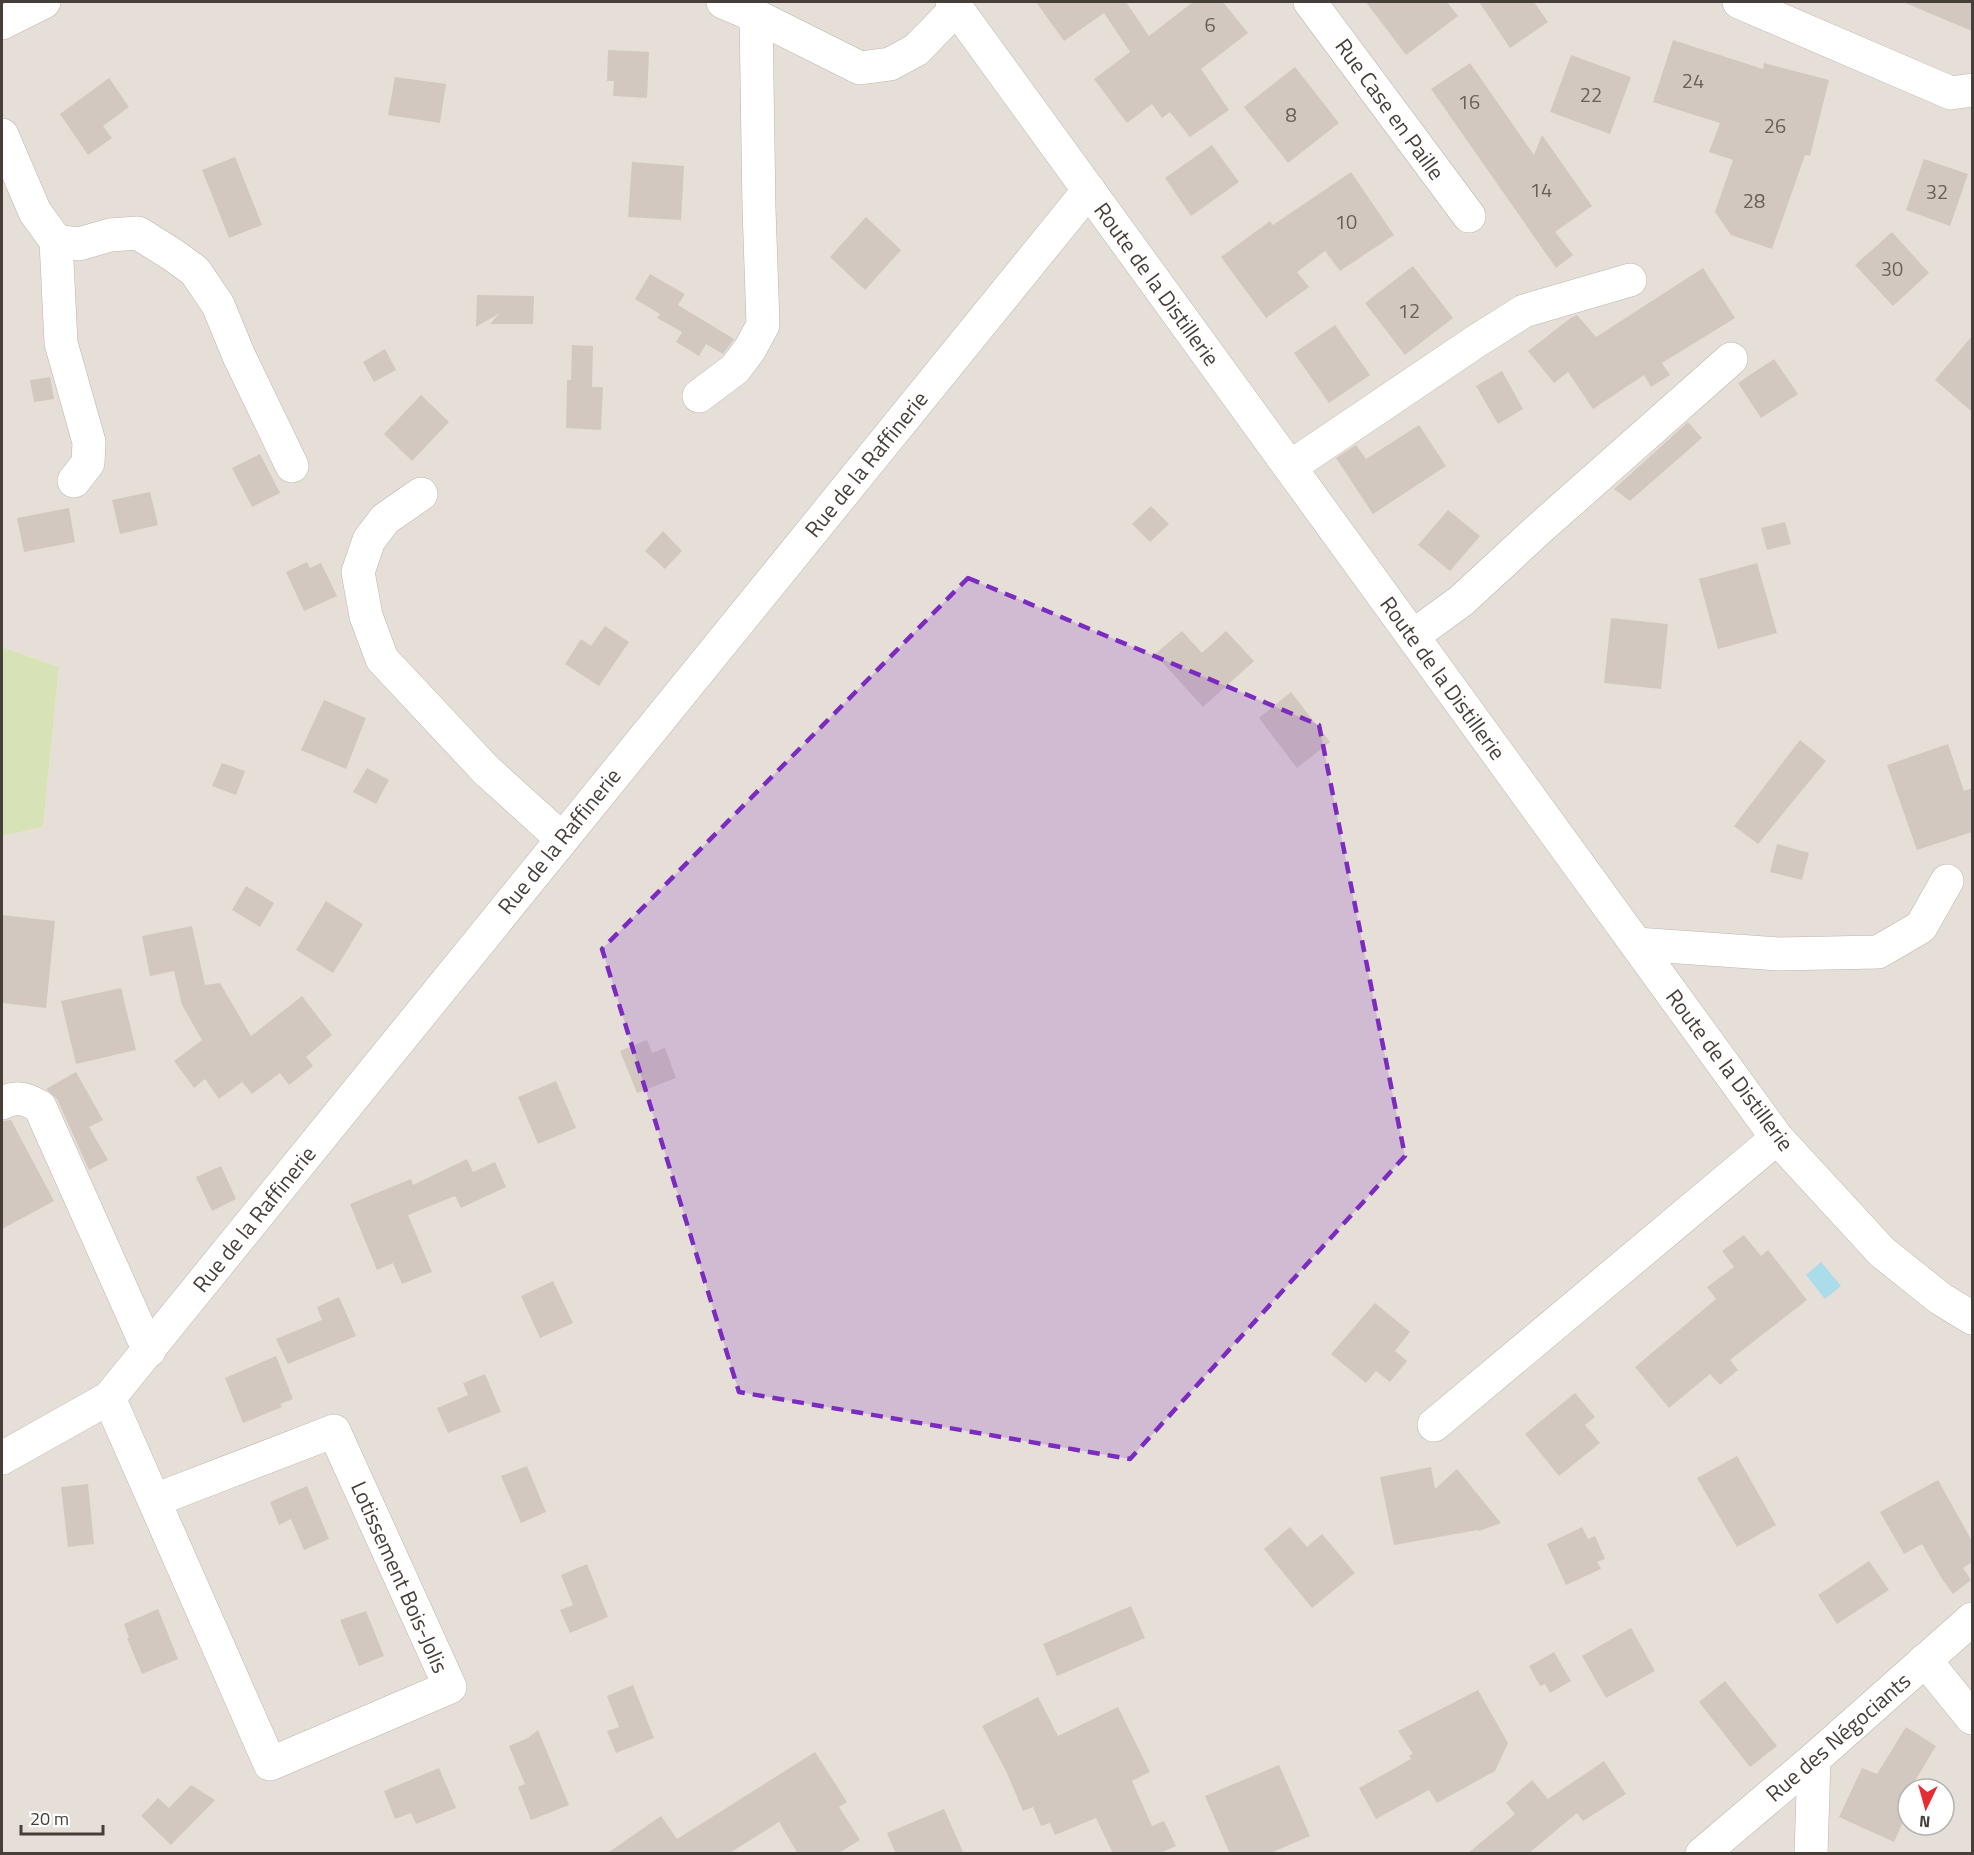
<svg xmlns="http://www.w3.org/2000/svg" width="1974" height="1855" viewBox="0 0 1974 1855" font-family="'Titillium Web',sans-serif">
  <rect width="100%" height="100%" fill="#f3eee9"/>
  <path fill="#e6dfd8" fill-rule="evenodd" d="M2 2H1972V1853H2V836L43 827 59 667 2 647ZM1908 1789H1944V1825H1908Z"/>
  <polygon fill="#d7e3b6" points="2,647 59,667 43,827 2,836"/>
  <polygon fill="#abdcea" points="1821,1262 1841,1286 1825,1299 1806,1275"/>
  <g fill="#d3c8c0">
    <polygon points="1036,2 1126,2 1149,36 1193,2 1223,2 1248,33 1201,69 1229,110 1190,137 1170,112 1162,118 1152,104 1127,123 1094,79 1130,52 1104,13 1064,41"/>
    <polygon points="1366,2 1447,2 1458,16 1406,55"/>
    <polygon points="1479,2 1534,2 1548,22 1510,48"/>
    <polygon points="1903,2 1972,2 1972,31"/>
    <polygon points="1673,40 1763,69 1764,63 1829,80 1810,156 1805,155 1772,249 1731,235 1715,212 1733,160 1709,152 1720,123 1653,102"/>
    <polygon points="608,50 649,52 647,98 613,96 614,81 607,81"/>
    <polygon points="1571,55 1631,77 1610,134 1550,112"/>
    <polygon points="1470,63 1534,155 1542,135 1592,206 1555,232 1573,255 1556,268 1431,89"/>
    <polygon points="1295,67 1339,123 1288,163 1244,107"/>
    <polygon points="395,77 446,84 440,123 388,115"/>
    <polygon points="109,78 129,107 103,126 112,138 88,155 60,114"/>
    <polygon points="1212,145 1239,182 1191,216 1165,178"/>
    <polygon points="235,157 262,225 229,238 202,170"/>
    <polygon points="1924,159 1968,174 1950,226 1906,210"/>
    <polygon points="632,162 684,166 681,220 628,217"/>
    <polygon points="1351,172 1394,235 1340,271 1325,251 1297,272 1309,287 1266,318 1221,257 1270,221 1273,225"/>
    <polygon points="866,217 901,250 865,290 830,257"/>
    <polygon points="1892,232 1929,273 1893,306 1855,265"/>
    <polygon points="1413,266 1453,318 1405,355 1365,303"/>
    <polygon points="1703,268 1735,318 1662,363 1670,375 1651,387 1644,375 1593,409 1568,372 1554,383 1528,351 1572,317 1577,315 1596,337"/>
    <polygon points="650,274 685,294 678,305 734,339 723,354 706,344 699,356 676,342 682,332 657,318 660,314 635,299"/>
    <polygon points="477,295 534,296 533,324 490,324 500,313 476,327"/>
    <polygon points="1335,325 1370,375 1329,403 1294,353"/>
    <polygon points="1972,336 1972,412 1935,380"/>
    <polygon points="572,345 593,346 592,387 603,387 601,430 566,428 567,380 571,380"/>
    <polygon points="385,349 396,370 374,382 363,362"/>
    <polygon points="1774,359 1798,394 1761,418 1738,383"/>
    <polygon points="1502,371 1523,409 1498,424 1476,386"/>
    <polygon points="50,377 54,399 34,402 30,380"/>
    <polygon points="421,395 449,422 412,461 384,434"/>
    <polygon points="1688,422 1702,438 1630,501 1614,489"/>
    <polygon points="1419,425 1446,466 1373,514 1336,458 1356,445 1366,459"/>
    <polygon points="260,454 280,493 252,507 232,468"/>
    <polygon points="150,492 158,525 120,534 112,500"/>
    <polygon points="1151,506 1169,524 1150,542 1132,524"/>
    <polygon points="69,508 75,542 24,552 17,518"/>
    <polygon points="1448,510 1480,536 1450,571 1418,545"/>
    <polygon points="1785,522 1791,544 1767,550 1761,528"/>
    <polygon points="663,531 682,551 665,569 645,551"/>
    <polygon points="307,562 310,568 321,563 337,596 304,611 286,572"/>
    <polygon points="1757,563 1777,633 1718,649 1699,579"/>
    <polygon points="1611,618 1668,624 1661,689 1604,683"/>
    <polygon points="605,626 629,642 599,686 565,664 581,639 591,646"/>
    <polygon points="1182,631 1202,653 1226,631 1254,661 1203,707 1155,654"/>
    <polygon points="1291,692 1330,742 1297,768 1259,718"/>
    <polygon points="324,700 366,718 346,769 301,750"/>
    <polygon points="1800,740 1826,761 1758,844 1734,826"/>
    <polygon points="1948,744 1964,791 1972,788 1972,832 1917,850 1887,765"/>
    <polygon points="222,763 245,771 236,795 212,786"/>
    <polygon points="367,768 389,780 376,804 353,792"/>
    <polygon points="1777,844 1809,853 1802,880 1770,872"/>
    <polygon points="246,886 274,903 260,927 232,910"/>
    <polygon points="326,901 363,924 333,973 296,950"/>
    <polygon points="2,915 55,921 46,1008 2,1003"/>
    <polygon points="192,926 205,985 220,983 251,1036 302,996 332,1035 306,1057 313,1066 289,1085 280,1073 252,1094 242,1082 219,1099 205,1079 194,1088 174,1061 202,1040 182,1005 174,971 150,976 142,936"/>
    <polygon points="121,988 136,1050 76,1064 61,1001"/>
    <polygon points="647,1040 652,1053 665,1048 676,1078 637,1093 620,1051"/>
    <polygon points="76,1072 103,1120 89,1127 108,1160 89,1170 57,1099 46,1089"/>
    <polygon points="556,1081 576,1128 538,1144 518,1097"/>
    <polygon points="11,1120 54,1201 2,1229 2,1121"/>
    <polygon points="467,1159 473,1172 495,1162 506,1187 461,1208 455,1196 408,1215 432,1272 402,1284 393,1263 377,1270 350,1204 411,1179 413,1185"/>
    <polygon points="221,1166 236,1199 212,1211 196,1177"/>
    <polygon points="1744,1235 1761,1256 1768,1250 1807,1300 1730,1360 1738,1370 1720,1385 1710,1374 1669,1408 1635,1367 1716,1299 1707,1287 1734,1267 1722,1251"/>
    <polygon points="553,1281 573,1323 540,1338 521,1296"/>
    <polygon points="339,1297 356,1336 288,1364 276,1339 322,1320 317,1307"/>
    <polygon points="1375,1303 1410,1332 1395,1351 1407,1361 1390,1382 1376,1371 1366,1383 1331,1354"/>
    <polygon points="276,1356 293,1399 280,1404 282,1407 243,1423 225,1378"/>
    <polygon points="485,1374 501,1412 448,1433 437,1408 468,1395 463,1383"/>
    <polygon points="1575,1393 1595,1417 1585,1425 1600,1443 1559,1476 1525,1434"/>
    <polygon points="1737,1456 1776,1525 1737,1547 1697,1478"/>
    <polygon points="527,1466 546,1512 521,1523 501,1476"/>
    <polygon points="1431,1467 1435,1489 1457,1469 1501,1523 1479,1531 1478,1530 1394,1545 1380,1477"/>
    <polygon points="1938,1480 1972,1541 1972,1562 1963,1568 1971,1580 1953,1594 1942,1579 1922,1544 1904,1554 1880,1512"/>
    <polygon points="88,1484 94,1544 68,1547 61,1487"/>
    <polygon points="307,1486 329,1539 304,1550 291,1519 279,1525 270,1502"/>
    <polygon points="1290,1527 1307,1547 1322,1534 1355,1573 1312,1608 1264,1549"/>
    <polygon points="1582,1527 1588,1539 1595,1536 1605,1559 1597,1562 1601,1569 1566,1585 1547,1544"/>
    <polygon points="1869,1561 1889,1590 1837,1624 1818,1595"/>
    <polygon points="587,1564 608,1617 570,1633 560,1610 573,1605 561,1575"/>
    <polygon points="1131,1606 1145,1638 1057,1676 1043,1644"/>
    <polygon points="158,1609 178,1659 142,1674 127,1638 129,1638 124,1624"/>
    <polygon points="366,1611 384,1656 359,1666 340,1620"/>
    <polygon points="1631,1628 1655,1671 1606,1698 1582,1656"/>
    <polygon points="1554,1652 1571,1681 1550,1693 1545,1684 1540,1686 1529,1666"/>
    <polygon points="1725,1681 1777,1746 1750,1767 1699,1702"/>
    <polygon points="633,1685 654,1738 616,1753 607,1731 619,1727 607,1696"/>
    <polygon points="1478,1690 1508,1743 1495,1771 1437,1803 1429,1790 1376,1819 1359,1788 1411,1759 1409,1755 1413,1754 1398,1731"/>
    <polygon points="1038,1697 1058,1736 1118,1707 1150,1772 1132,1781 1152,1826 1164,1821 1176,1846 1158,1854 1113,1854 1096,1818 1055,1835 1050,1823 1041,1826 1033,1807 1023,1811 1007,1773 982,1726"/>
    <polygon points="1906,1727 1936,1746 1910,1789 1908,1789 1908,1811 1894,1842 1839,1817 1862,1768 1877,1774"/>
    <polygon points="538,1730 569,1805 531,1820 518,1787 525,1784 509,1746 528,1738"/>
    <polygon points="815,1752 847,1802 839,1807 860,1840 837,1854 798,1854 779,1822 728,1854 606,1854 661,1816 677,1839"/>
    <polygon points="1604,1761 1626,1794 1583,1821 1577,1813 1528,1854 1467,1854 1515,1814 1506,1803 1532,1780 1548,1799"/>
    <polygon points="1279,1765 1310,1836 1268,1854 1230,1854 1205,1796"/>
    <polygon points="439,1768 456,1808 416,1824 411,1813 395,1819 384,1791"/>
    <polygon points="191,1785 215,1800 171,1845 141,1816 158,1798 169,1808"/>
    <polygon points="944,1809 964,1854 896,1854 887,1833"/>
  </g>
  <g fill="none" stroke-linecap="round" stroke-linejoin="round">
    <g stroke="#beb4ac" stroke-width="34">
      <g id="minor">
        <polyline points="723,2 756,16 860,68 890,64 916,50 956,9"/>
        <polyline points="952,2 1777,1138 1882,1252 1941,1299 1972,1318"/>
        <polyline points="1310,2 1469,216"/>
        <polyline points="1739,2 1951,93 1972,90"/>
        <polyline points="2,23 44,2"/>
        <polyline points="2,135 35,212 56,241 79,244 110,235 138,233 173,255 195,271 218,305 239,356 292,466"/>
        <polyline points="56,241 61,343 89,442 88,463 74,481"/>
        <polyline points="699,396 735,369 750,349 763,325 759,208 756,16"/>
        <polyline points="1290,467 1475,342 1524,311 1630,280"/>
        <polyline points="421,494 385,519 369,540 358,572 366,616 382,659 486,770 561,838"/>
        <polyline points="1413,636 1461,601 1539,529 1731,359"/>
        <polyline points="1636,944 1779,954 1878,952 1921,927 1947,881"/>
        <path d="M2 1103C16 1096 26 1098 40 1107L149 1351"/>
        <polyline points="109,1398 270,1764 450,1687 334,1431 155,1500"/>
        <polyline points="1434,1425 1777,1138"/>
        <polyline points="2,1458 109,1398 1089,190"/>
        <polyline points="1925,1660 1972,1718"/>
        <polyline points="1702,1854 1814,1759 1972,1619"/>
        <polyline points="1811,1854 1814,1759"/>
      </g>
    </g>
    <use href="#minor" stroke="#fff" stroke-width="33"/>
  </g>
  <path fill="#7b2cbf" fill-opacity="0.2" stroke="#7b2cbf" stroke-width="4.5" stroke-dasharray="12 8" stroke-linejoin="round" d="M968 578 1319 725 1405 1156 1130 1459 739 1392 602 949Z"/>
  <g text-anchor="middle" stroke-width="6" stroke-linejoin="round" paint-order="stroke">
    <g font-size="20" fill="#69605a">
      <text x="1210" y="32">6</text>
      <text x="1693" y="88">24</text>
      <text x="1591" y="102">22</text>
      <text x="1469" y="109">16</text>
      <text x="1291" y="122">8</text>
      <text x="1775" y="133">26</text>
      <text x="1541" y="197">14</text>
      <text x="1937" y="199">32</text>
      <text x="1754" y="208">28</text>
      <text x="1346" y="229">10</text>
      <text x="1892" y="276">30</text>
      <text x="1409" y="318">12</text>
    </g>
    <g font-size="22" fill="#463e38" stroke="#fff">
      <text transform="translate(1390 109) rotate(54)" y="8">Rue Case en Paille</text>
      <text transform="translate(1157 284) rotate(54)" y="8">Route de la Distillerie</text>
      <text transform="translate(866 464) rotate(-51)" y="8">Rue de la Raffinerie</text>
      <text transform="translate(1443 678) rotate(54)" y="8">Route de la Distillerie</text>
      <text transform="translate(559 841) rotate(-51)" y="8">Rue de la Raffinerie</text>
      <text transform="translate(1730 1070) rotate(53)" y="8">Route de la Distillerie</text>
      <text transform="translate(254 1219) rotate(-51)" y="8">Rue de la Raffinerie</text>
      <text transform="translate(400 1577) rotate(66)" y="8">Lotissement Bois-Jolis</text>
      <text transform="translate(1838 1737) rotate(-41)" y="8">Rue des Négociants</text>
    </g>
  </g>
  <rect width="1974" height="1855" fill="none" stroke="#463e38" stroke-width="6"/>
  <g transform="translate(1926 1807) rotate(185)"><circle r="28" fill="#ffffff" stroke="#b5b2af" stroke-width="1.5"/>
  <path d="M0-4.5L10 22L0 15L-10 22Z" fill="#e52e34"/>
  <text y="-9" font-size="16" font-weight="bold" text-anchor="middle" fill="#463e38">N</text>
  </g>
  <path d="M21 1825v9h82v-9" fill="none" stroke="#463e38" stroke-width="3"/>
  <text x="30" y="1825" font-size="18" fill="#463e38" stroke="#ffffff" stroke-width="4.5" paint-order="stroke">20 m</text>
</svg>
